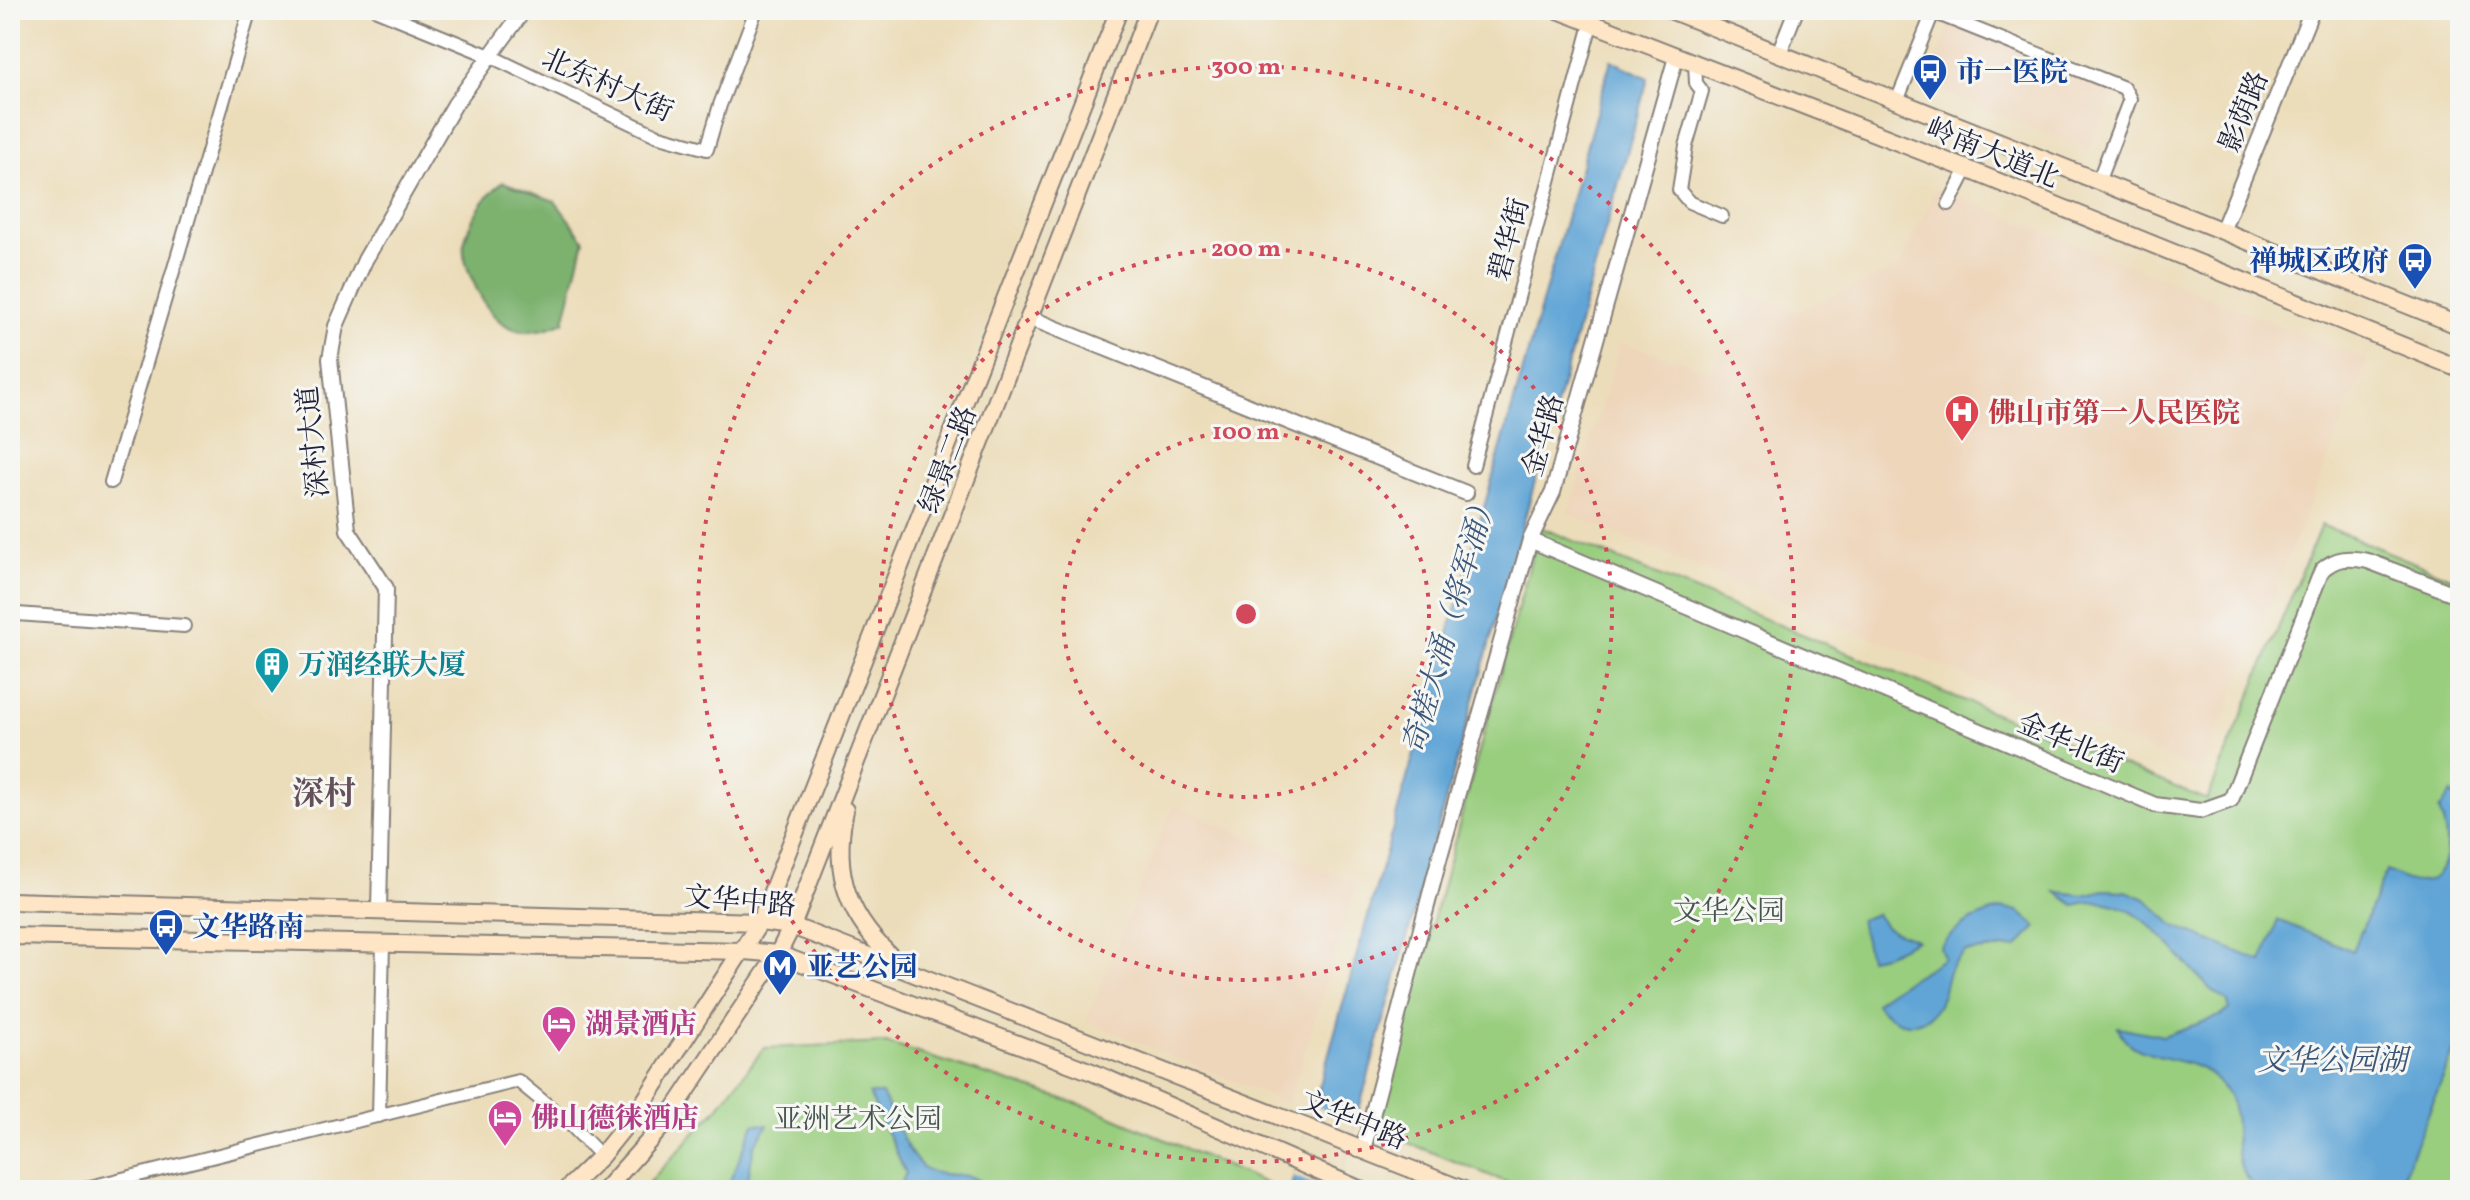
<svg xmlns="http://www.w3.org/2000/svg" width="2470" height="1200" viewBox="0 0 2470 1200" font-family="Vollkorn,'Noto Serif SC',serif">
  <rect width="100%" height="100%" fill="#f6f6f2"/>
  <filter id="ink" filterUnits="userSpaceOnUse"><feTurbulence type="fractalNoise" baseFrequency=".0125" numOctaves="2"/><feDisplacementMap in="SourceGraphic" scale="16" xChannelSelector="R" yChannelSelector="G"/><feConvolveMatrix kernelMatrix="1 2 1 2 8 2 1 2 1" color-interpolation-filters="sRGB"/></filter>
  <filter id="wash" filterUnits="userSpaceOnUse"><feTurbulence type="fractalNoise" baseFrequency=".006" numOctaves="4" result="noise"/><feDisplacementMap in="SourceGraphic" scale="32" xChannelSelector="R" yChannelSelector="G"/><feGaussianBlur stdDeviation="1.8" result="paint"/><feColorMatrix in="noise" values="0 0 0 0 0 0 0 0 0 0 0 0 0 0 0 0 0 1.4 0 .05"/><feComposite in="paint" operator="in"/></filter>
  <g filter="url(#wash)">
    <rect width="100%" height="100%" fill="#ecddba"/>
    <g fill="#eed6bb">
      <polygon points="1951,23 2099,81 2114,94 2089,151 1926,85"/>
      <polygon points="1936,188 2368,360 2202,772 1568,514 1620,342 1712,371 1745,295 1798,311 1899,267"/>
      <polygon points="1173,804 1357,884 1288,1104 1086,1021"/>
    </g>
    <g fill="#9ace7f" stroke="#5e785d" stroke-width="2">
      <polygon points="2321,525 2460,581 2460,1190 1526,1190 1376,1130 1540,527 2207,800"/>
      <polygon points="886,1043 1095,1109 1281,1190 642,1190 716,1110 764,1048"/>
    </g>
    <path fill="#7bb16e" stroke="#4e6a54" stroke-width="2" d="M503 182 555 201 584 240 564 322C516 344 492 325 473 281 468 270 462 256 464 244 469 220 484 197 503 182Z"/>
    <g fill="#61a5d6" stroke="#426488" stroke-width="2">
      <polygon points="1611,60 1648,78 1358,1113 1336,1190 1290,1190"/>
      <path d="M2451 793 2460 804V1036L2399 1186 2396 1190H2258C2224 1160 2242 1128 2230 1097 2227 1091 2218 1083 2214 1078 2190 1052 2130 1065 2118 1027L2163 1036 2220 1016 2229 1009 2228 1002C2177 970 2147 885 2074 905L2056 892 2084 895 2104 890 2126 891 2146 899 2175 926 2262 962 2278 920 2353 951 2386 871C2395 874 2406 882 2416 882 2454 884 2449 833 2439 810Z"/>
      <path d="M2003 909 2018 911 2037 927 2017 947 1965 952C1961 957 1955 961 1952 966 1946 975 1946 987 1942 997 1927 1031 1900 1030 1877 1005L1876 1002C1896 984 1922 974 1944 958L1940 947C1957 925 1976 916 2003 909Z"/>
      <polygon points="1876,914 1886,928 1916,940 1885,955 1869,958 1860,920"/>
      <path d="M869 1094H882C892 1113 908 1159 926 1169 946 1181 974 1166 987 1190H898L906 1173Z"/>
      <polygon points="754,1124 768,1125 754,1146 746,1190 726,1190"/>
    </g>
    <polygon fill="#ecddba" points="1313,1105 1356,1123 1337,1190 1327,1190 1293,1176"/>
  </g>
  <g filter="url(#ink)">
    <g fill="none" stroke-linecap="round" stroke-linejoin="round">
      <g stroke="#87807a" stroke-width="16">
        <g id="minor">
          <polyline points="377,10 490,56 656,135 707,149 720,105 756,10"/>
          <polyline points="1933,12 2124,88 2130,99 2098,182"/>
          <polyline points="1695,63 1696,83 1702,91 1686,146 1679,190 1689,202 1722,216"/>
          <polyline points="1897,101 1934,10"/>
          <polyline points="1949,204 1967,169"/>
          <polyline points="1473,466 1591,24"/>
          <polyline points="111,482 250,10"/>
          <polyline points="10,606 17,614 184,626"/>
          <polyline points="379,1116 383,943"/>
          <polyline points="78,1190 518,1081 569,1123 601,1156"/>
        </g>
      </g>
      <g stroke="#87807a" stroke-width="18">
        <g id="tertiary">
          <polyline points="1779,53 1796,10"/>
          <polyline points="2222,231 2312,10"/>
          <polyline points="1030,318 1466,493"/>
          <path d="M1530 540 2155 805 2200 811 2231 800 2322 570C2336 557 2350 557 2368 561L2460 596"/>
          <polyline points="379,910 386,588 348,530 330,359 336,326 365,260 455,104 524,10"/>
          <polyline points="1363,1150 1440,856 1530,540 1553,492 1676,57"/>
        </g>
      </g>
      <g stroke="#87807a" stroke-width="20">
        <g id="secondary">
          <polyline points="1558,10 1967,169 2460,369"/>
          <polyline points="1670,10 2460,326"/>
          <path d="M845 810C831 875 849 920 898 963"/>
          <polyline points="10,901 760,922 792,926 1306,1127"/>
          <polyline points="10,936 744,951 778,954 1092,1072 1361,1190"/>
          <polyline points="1350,1145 1464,1190"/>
          <polyline points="566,1190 601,1156 642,1105 760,922 1119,10"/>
          <polyline points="605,1190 665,1123 778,954 792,926 1149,10"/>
        </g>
      </g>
      <use href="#minor" stroke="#fff" stroke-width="12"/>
      <use href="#tertiary" stroke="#fff" stroke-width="14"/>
      <use href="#secondary" stroke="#fde5c5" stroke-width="16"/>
      <g stroke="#87807a" stroke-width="20" stroke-linecap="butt">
        <polyline id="secondary-bridge" points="1306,1127 1350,1145"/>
      </g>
      <use href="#secondary-bridge" stroke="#fde5c5" stroke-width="16"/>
    </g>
  </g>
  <g fill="none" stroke="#d1495b" stroke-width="4" stroke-dasharray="4 8">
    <circle cx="1246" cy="614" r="183"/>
    <circle cx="1246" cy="614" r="366"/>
    <circle cx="1246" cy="614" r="548"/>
  </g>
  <defs>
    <g id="bus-pin" transform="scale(1.8)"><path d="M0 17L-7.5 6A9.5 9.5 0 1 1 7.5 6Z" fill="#1a4fb4" stroke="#f6f6f2"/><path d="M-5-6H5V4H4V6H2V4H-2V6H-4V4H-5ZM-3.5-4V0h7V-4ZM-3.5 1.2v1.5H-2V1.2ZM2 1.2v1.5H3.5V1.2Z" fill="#fff"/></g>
    <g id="hospital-pin" transform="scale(1.8)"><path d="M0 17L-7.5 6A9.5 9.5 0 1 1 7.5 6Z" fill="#e0444e" stroke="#f6f6f2"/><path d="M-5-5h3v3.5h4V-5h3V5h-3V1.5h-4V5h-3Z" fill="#fff"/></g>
    <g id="building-pin" transform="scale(1.8)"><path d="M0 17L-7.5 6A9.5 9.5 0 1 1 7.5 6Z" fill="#0f9aa8" stroke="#f6f6f2"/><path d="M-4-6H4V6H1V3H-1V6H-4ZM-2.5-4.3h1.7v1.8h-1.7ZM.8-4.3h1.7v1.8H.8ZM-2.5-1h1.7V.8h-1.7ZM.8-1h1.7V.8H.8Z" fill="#fff"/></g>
    <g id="metro-pin" transform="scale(1.8)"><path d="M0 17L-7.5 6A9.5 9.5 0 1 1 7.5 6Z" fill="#1a4fb4" stroke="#f6f6f2"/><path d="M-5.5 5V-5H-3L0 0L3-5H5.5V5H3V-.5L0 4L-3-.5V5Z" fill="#fff"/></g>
    <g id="hotel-pin" transform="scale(1.8)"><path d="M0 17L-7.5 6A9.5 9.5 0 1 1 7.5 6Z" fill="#d1479c" stroke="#f6f6f2"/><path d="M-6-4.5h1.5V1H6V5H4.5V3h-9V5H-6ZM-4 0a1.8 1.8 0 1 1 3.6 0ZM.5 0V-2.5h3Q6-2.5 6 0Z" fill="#fff"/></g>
  </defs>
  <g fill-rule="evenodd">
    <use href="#bus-pin" x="1930" y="71"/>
    <use href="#bus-pin" x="2415" y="260"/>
    <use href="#hospital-pin" x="1962" y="412"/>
    <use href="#building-pin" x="272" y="664"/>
    <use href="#bus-pin" x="166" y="926"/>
    <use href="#metro-pin" x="780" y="966"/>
    <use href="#hotel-pin" x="559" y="1023"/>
    <use href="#hotel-pin" x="505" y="1117"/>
  </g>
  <g text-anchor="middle" stroke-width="6" stroke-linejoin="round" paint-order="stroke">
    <g font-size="28" font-weight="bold" fill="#164399" stroke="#f6f6f2" text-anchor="start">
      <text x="1956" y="81">市一医院</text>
      <text x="2389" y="270" text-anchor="end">禅城区政府</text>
      <text x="192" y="936">文华路南</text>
      <text x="806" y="976">亚艺公园</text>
    </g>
    <g font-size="28" fill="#22223b" stroke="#f6f6f2">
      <text transform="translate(608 84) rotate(24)" y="10">北东村大街</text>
      <text transform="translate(2243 111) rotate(-68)" y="10">影荫路</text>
      <text transform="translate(1993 152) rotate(22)" y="10">岭南大道北</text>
      <text transform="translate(1508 239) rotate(-75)" y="10">碧华街</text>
      <text transform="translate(1542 435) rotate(-74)" y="10">金华路</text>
      <text transform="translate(312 442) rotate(-96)" y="10">深村大道</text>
      <text transform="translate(947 459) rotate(-69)" y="10">绿景二路</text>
      <text transform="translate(2071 742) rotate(23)" y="10">金华北街</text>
      <text transform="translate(740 900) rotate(5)" y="10">文华中路</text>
      <text transform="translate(1354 1119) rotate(22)" y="10">文华中路</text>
    </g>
    <g font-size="28" font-weight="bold" fill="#be3a42" stroke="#f6f6f2" text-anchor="start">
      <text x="1988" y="422">佛山市第一人民医院</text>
    </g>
    <g font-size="28" font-weight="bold" fill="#0d838f" stroke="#f6f6f2" text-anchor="start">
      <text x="298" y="674">万润经联大厦</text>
    </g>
    <g font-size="28" fill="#46564f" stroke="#f6f6f2">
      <text x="1729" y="920">文华公园</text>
      <text x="858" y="1128">亚洲艺术公园</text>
    </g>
    <g font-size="28" font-weight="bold" fill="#b23c85" stroke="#f6f6f2" text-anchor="start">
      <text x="585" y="1033">湖景酒店</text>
      <text x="531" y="1127">佛山德徕酒店</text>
    </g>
    <g font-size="30" font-style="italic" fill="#3b5679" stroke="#f6f6f2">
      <text transform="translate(1449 623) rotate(-74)" y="10">奇槎大涌（将军涌）</text>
      <text x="2332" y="1070">文华公园湖</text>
    </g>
    <g font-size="32" font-weight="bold" fill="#645059" stroke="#f6f6f2">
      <text x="324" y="804">深村</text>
    </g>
  </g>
  <circle cx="1246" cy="614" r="12" fill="#d1495b" stroke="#f6f6f2" stroke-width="4"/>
  <g font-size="24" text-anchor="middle" font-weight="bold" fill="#d1495b" stroke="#f6f6f2" stroke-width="6" stroke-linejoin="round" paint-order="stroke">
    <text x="1246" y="74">300 m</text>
    <text x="1246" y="256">200 m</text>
    <text x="1246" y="439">100 m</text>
  </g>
  <rect width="2470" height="1200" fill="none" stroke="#f6f6f2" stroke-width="40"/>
</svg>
